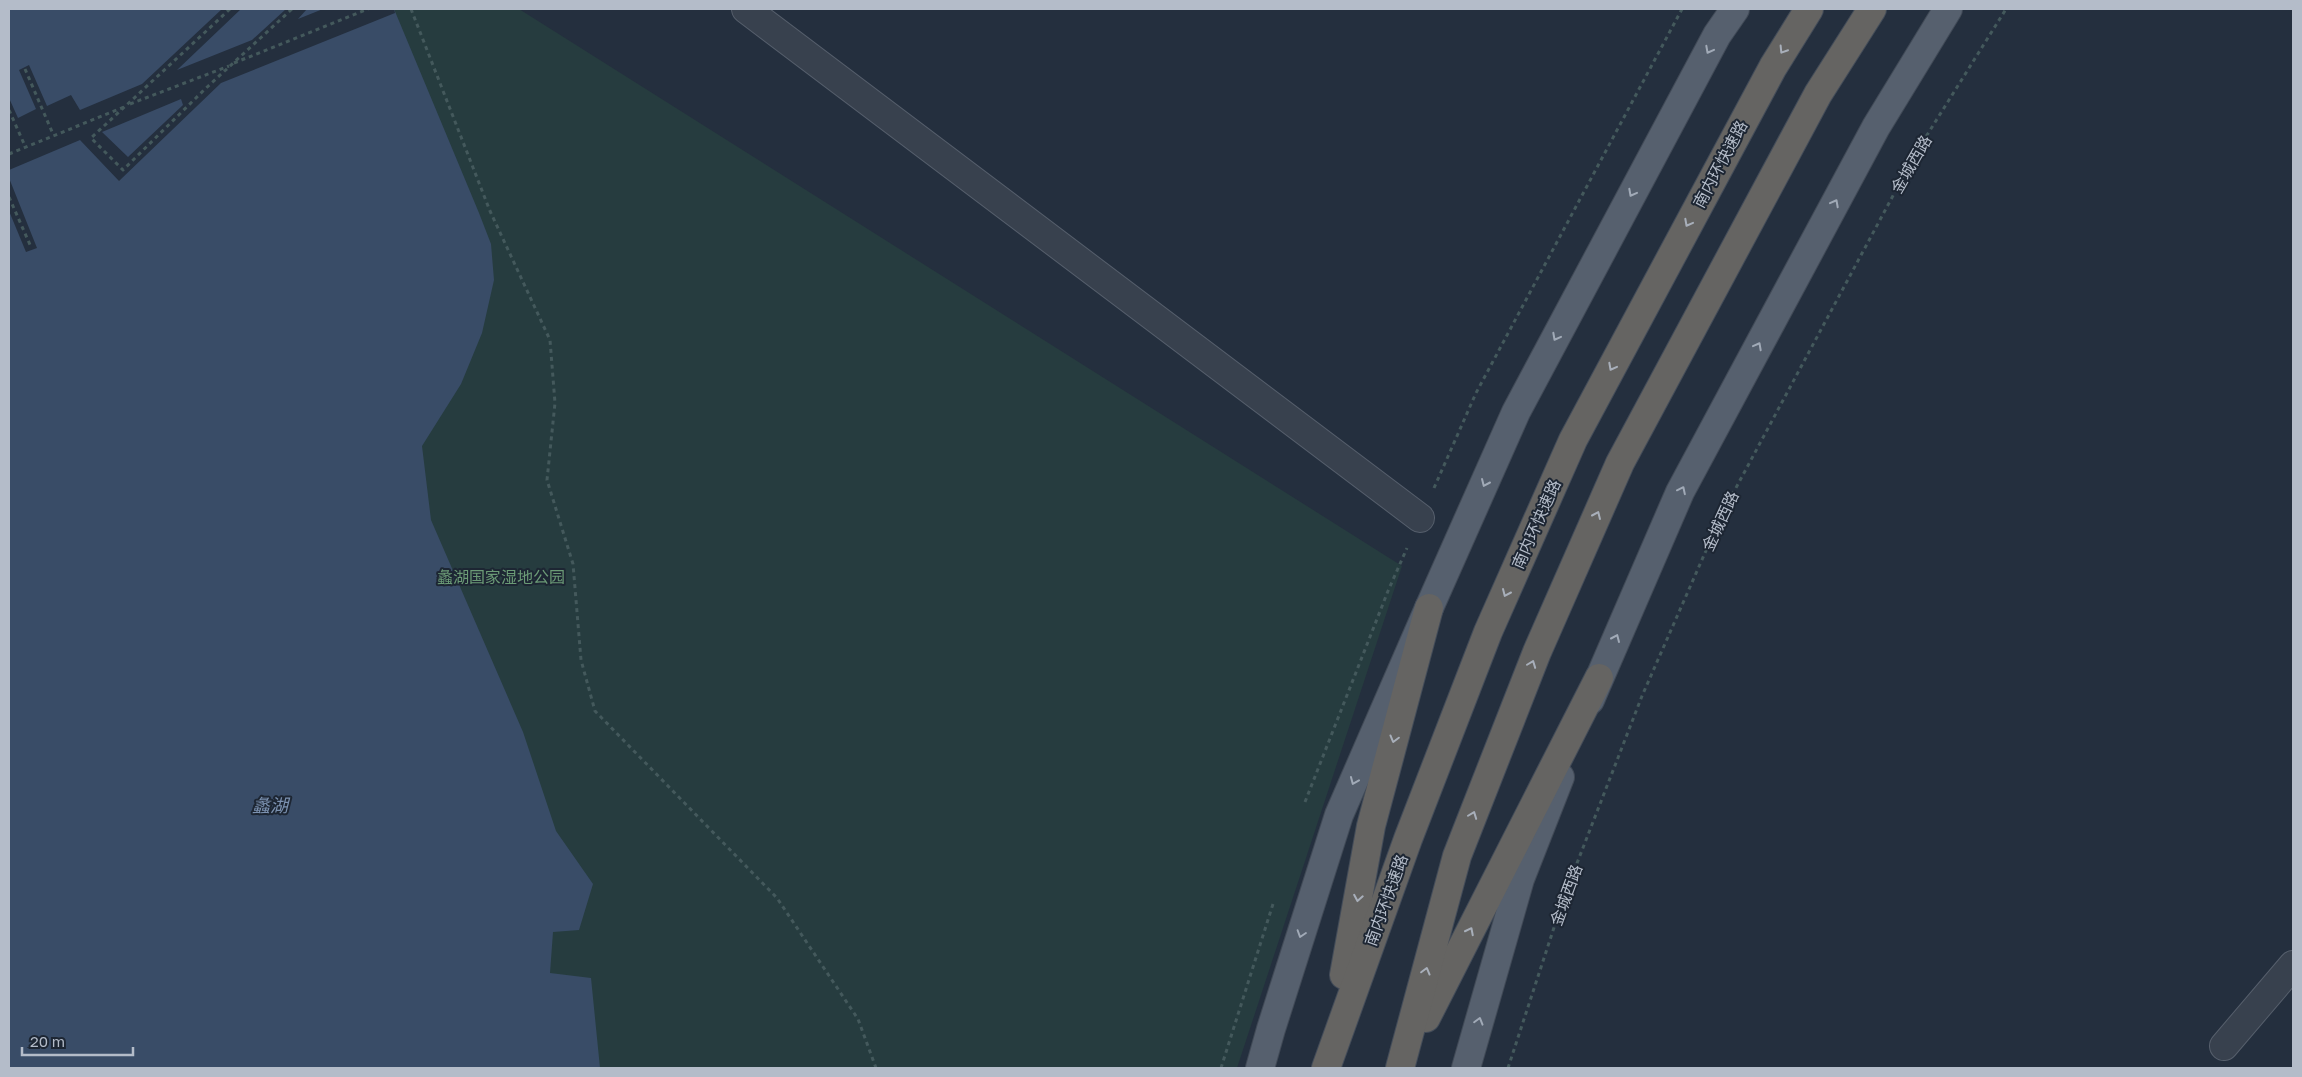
<svg xmlns="http://www.w3.org/2000/svg" width="2302" height="1077" viewBox="0 0 2302 1077" font-family="'Golos Text','Noto Sans SC',sans-serif">
  <rect width="100%" height="100%" fill="#242f3e"/>
  <polygon fill="#263c3f" points="9,9 519,9 1402,566 1237,1068 9,1068"/>
  <polygon fill="#394c67" points="9,9 394,9 479,213 491,244 494,280 482,333 461,384 422,446 431,520 523,732 556,831 593,884 579,930 553,932 550,973 591,978 600,1068 9,1068"/>
  <g fill="#242f3e" fill-rule="evenodd">
    <path d="M222 9H241L177 70 252 40 286 9H307L298 19 323 9H394L395 13 221 83 119 181 80 140 9 170V98L18 118 36 109 19 70 29 65 47 106 71 95 80 110 142 84ZM181 99 183 105 128 157 102 132Z"/>
    <polygon points="9,178 37,248 26,252 9,211"/>
  </g>
  <g fill="none" stroke-linecap="round" stroke-linejoin="round">
    <g stroke="#565f6c" stroke-width="30">
      <g id="minor">
        <polyline points="746,9 1420,518"/>
        <polyline points="2224,1046 2293,965"/>
      </g>
    </g>
    <g stroke="#414a57" stroke-width="30">
      <g id="primary">
        <polyline points="1590,700 1680,492 1876,127 1948,9"/>
        <polyline points="1260,1068 1271,1029 1339,815 1429,608 1516,412 1717,35 1735,9"/>
        <polyline points="1466,1068 1520,879 1560,777"/>
      </g>
    </g>
    <g stroke="#434c59" stroke-width="30">
      <g id="trunk">
        <polyline points="1344,975 1371,826 1429,608"/>
        <polyline points="1426,1018 1599,678"/>
        <polyline points="1326,1068 1408,839 1488,632 1573,440 1773,67 1809,9"/>
        <polyline points="1400,1068 1457,856 1537,652 1620,463 1818,94 1872,9"/>
      </g>
    </g>
    <g stroke="#44595c" stroke-width="3" stroke-dasharray="4 4" stroke-linecap="butt">
      <polyline points="230,9 91,138 123,170 205,89 292,9"/>
      <polyline points="411,9 490,211 550,340 555,403 547,480 573,564 581,660 595,711 777,898 858,1019 876,1068"/>
      <polyline points="234,63 368,9"/>
      <polyline points="25,69 53,134"/>
      <polyline points="130,104 229,66"/>
      <polyline points="9,110 25,146"/>
      <polyline points="9,154 124,107"/>
      <polyline points="9,197 31,247"/>
      <polyline points="1434,488 1476,393 1682,9"/>
      <polyline points="1305,802 1388,591 1407,548"/>
      <polyline points="1221,1068 1273,904"/>
      <polyline points="1508,1068 1565,894 1642,696 1723,512 1917,151 2006,9"/>
    </g>
    <use href="#minor" stroke="#38414e" stroke-width="28"/>
    <use href="#primary" stroke="#56606e" stroke-width="28"/>
    <use href="#trunk" stroke="#656462" stroke-width="28"/>
  </g>
  <defs><path id="oneway-chevron" d="M-2-3.5L2.5 0L-2 3.5" fill="none" stroke-width="1.6" stroke-linecap="round" stroke-linejoin="round" transform="scale(1.25)"/></defs>
  <g stroke="#a1aab7">
    <use href="#oneway-chevron" transform="translate(1709 50) rotate(118)"/>
    <use href="#oneway-chevron" transform="translate(1632 193) rotate(118)"/>
    <use href="#oneway-chevron" transform="translate(1835 203) rotate(-62)"/>
    <use href="#oneway-chevron" transform="translate(1556 337) rotate(118)"/>
    <use href="#oneway-chevron" transform="translate(1758 346) rotate(-62)"/>
    <use href="#oneway-chevron" transform="translate(1485 483) rotate(114)"/>
    <use href="#oneway-chevron" transform="translate(1682 490) rotate(-64)"/>
    <use href="#oneway-chevron" transform="translate(1616 638) rotate(-66)"/>
    <use href="#oneway-chevron" transform="translate(1354 781) rotate(113)"/>
    <use href="#oneway-chevron" transform="translate(1301 934) rotate(108)"/>
    <use href="#oneway-chevron" transform="translate(1479 1021) rotate(-74)"/>
  </g>
  <g stroke="#a8afba">
    <use href="#oneway-chevron" transform="translate(1783 50) rotate(122)"/>
    <use href="#oneway-chevron" transform="translate(1688 223) rotate(118)"/>
    <use href="#oneway-chevron" transform="translate(1612 367) rotate(118)"/>
    <use href="#oneway-chevron" transform="translate(1597 515) rotate(-66)"/>
    <use href="#oneway-chevron" transform="translate(1506 593) rotate(114)"/>
    <use href="#oneway-chevron" transform="translate(1532 664) rotate(-69)"/>
    <use href="#oneway-chevron" transform="translate(1394 739) rotate(105)"/>
    <use href="#oneway-chevron" transform="translate(1473 815) rotate(-69)"/>
    <use href="#oneway-chevron" transform="translate(1358 898) rotate(100)"/>
    <use href="#oneway-chevron" transform="translate(1470 931) rotate(-63)"/>
    <use href="#oneway-chevron" transform="translate(1426 971) rotate(-75)"/>
  </g>
  <g text-anchor="middle" stroke-width="4" stroke-linejoin="round" paint-order="stroke">
    <g font-size="16" fill="#b4bcc9" stroke="#1d2633">
      <text transform="translate(1720 164) rotate(-62)" y="6">南内环快速路</text>
      <text transform="translate(1911 164) rotate(-60)" y="6">金城西路</text>
      <text transform="translate(1720 521) rotate(-65)" y="6">金城西路</text>
      <text transform="translate(1536 524) rotate(-66)" y="6">南内环快速路</text>
      <text transform="translate(1566 895) rotate(-70)" y="6">金城西路</text>
      <text transform="translate(1386 900) rotate(-70)" y="6">南内环快速路</text>
    </g>
    <g font-size="16" fill="#6b9a76" stroke="#1d2633">
      <text x="501" y="583">蠡湖国家湿地公园</text>
    </g>
    <g font-size="18" font-style="italic" fill="#7c92b1" stroke="#1d2633">
      <text x="270" y="812">蠡湖</text>
    </g>
  </g>
  <rect width="2302" height="1077" fill="none" stroke="#b4bcc9" stroke-width="20"/>
  <path d="M22 1047v8h111v-8" fill="none" stroke="#b4bcc9" stroke-width="2.5"/>
  <text x="30" y="1047" font-size="15" fill="#b4bcc9" stroke="#1d2633" stroke-width="4" paint-order="stroke">20 m</text>
</svg>
